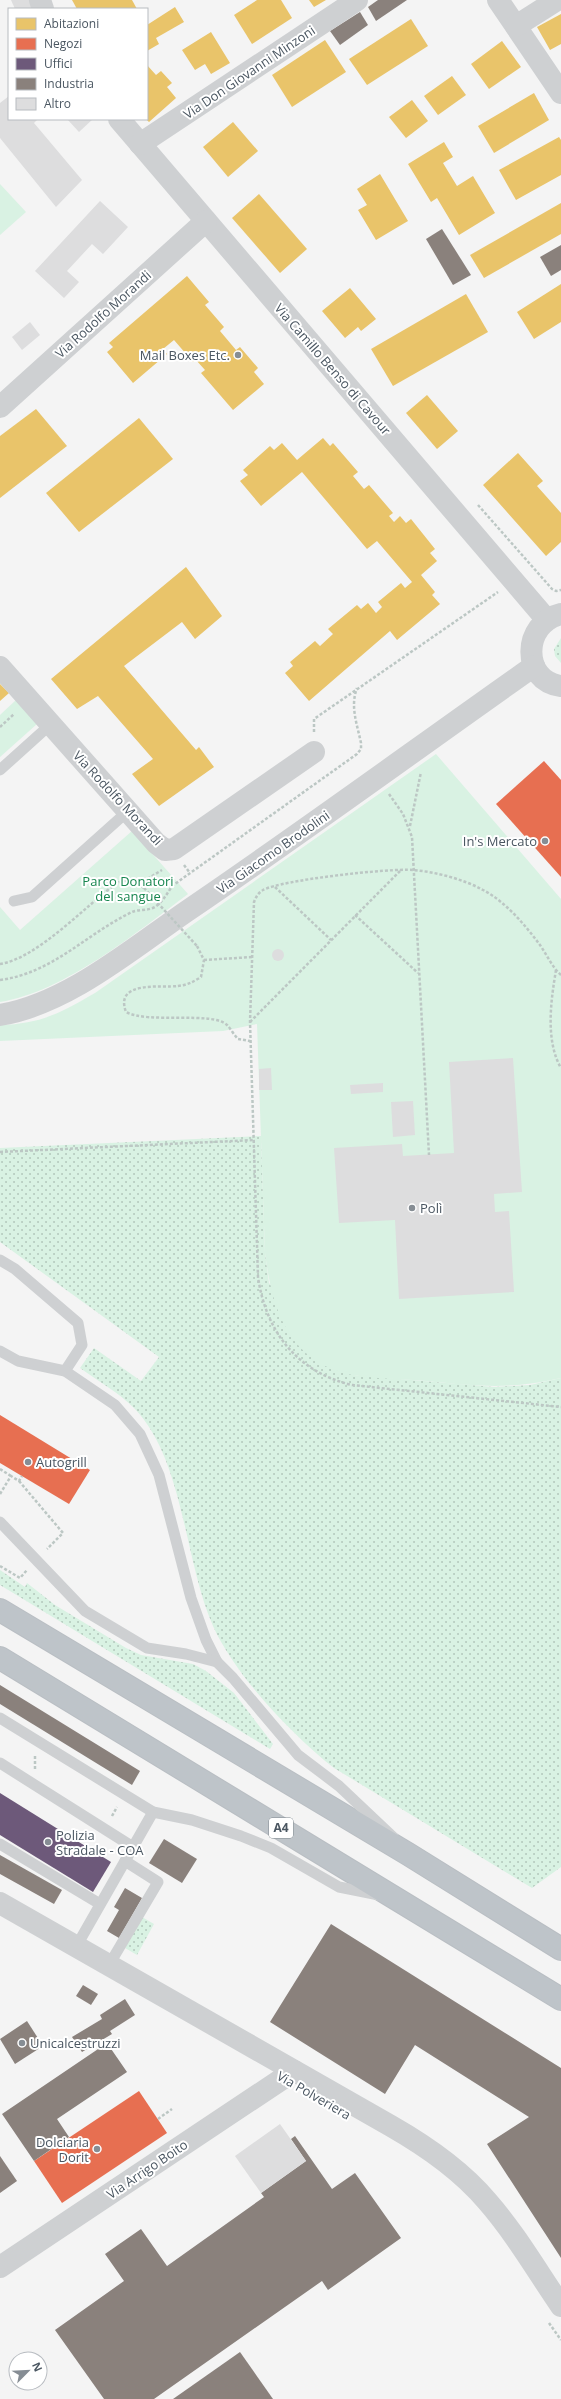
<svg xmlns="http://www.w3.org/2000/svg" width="561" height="2399" viewBox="0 0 561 2399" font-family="'Open Sans',sans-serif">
  <defs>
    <pattern id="grass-dots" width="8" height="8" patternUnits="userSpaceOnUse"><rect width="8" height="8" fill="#d9f2e3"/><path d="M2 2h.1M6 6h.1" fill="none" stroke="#b2c7bb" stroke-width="1.8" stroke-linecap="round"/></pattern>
  </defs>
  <rect width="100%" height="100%" fill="#f4f4f4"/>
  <g fill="url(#grass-dots)">
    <polygon points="561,638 561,663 555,656 554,649"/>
    <path d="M261 1136 265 1253 269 1283 353 1375 494 1387 530 1385 561 1378V1867L532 1888 334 1768C291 1734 235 1675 213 1626 184 1560 184 1459 134 1408 118 1392 98 1381 80 1368L94 1348 141 1381 159 1357 0 1242V1148Z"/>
    <polygon points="0,1570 25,1587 27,1583 55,1605 126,1648 141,1655 193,1664 206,1671 234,1693 273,1744 270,1749 0,1585"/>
    <polygon points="142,1917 154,1924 137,1955 125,1948"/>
  </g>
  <g fill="#d9f2e3">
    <polygon points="0,184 26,212 0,235"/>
    <polygon points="16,700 37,724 0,757 0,715"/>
    <path d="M436 754 561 899V1378C510 1390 476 1386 426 1381 402 1379 377 1379 353 1375 289 1363 272 1309 265 1253L257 1024 223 1031 0 1041V1025C41 1024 60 1013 95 993Z"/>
    <path d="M132 831 188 894C136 933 64 992 0 1002V907L20 930Z"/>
  </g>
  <g fill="#e9c46a">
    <polygon points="72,0 132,0 137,9 77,9"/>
    <polygon points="257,0 281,0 292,18 252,44 234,15"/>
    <polygon points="309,0 326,0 314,7"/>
    <polygon points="175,7 184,22 156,38 159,44 147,51 147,25"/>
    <polygon points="561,14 561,44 550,50 537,27"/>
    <polygon points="411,19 428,46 367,85 349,59"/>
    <polygon points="211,32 230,63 211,74 205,64 195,70 182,50"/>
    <polygon points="325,40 346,72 292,107 272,75"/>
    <polygon points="502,41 521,67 489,89 471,64"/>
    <polygon points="147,65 156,75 161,71 172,83 167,87 176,98 149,122 146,119"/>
    <polygon points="452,76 466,95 438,115 424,96"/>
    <polygon points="534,93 549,120 494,153 478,126"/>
    <polygon points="412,100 428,121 406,138 389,117"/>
    <polygon points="233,122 258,151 228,177 203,147"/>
    <polygon points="559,137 561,140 561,175 516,200 499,170"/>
    <polygon points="444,142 453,157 443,163 457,186 473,176 495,213 459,235 437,198 431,202 408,164"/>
    <polygon points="380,174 408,221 376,240 358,210 367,205 357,189"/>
    <polygon points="259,194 307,249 280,273 232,218"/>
    <polygon points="561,203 561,234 484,278 470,255"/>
    <polygon points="187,276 209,302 205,305 224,327 220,331 236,350 240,347 258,368 254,372 264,384 233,410 201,373 205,370 196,360 193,362 174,340 163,349 167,354 133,383 107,352 113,347 109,343"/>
    <polygon points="561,284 561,322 534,339 517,312"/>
    <polygon points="350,288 376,319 361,331 358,327 345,338 322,311"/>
    <polygon points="466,294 488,332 393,386 371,349"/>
    <polygon points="427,395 458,431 437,449 406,413"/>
    <polygon points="36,409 67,446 0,498 0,436"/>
    <polygon points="139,418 173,459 79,532 46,493"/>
    <polygon points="323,438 330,446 333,443 358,472 353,476 364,489 369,485 393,513 389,516 394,522 400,516 406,523 411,519 435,549 430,553 437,561 421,575 435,592 432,595 440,604 397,640 390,631 309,701 285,673 293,666 290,662 315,641 320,646 333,634 328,629 357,605 361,609 368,603 376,613 382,607 378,602 401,583 405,588 412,582 377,541 367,549 302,472 261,506 240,481 248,475 243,470 270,446 274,450 282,443 297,460"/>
    <polygon points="518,453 543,481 537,486 561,513 561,542 546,556 483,485"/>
    <polygon points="186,567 222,616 195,639 182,622 124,666 196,750 199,747 214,767 159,806 132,774 153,759 98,696 77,709 51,679"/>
    <polygon points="0,684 9,693 0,701"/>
  </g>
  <g fill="#e76f51">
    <polygon points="544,761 561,780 561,877 496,804"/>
    <polygon points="0,1415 90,1470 69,1504 0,1463"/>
    <polygon points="139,2091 167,2133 62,2203 34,2161"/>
  </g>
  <polygon fill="#6d597a" points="0,1793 111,1862 93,1892 0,1835"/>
  <g fill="#8a817c">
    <polygon points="378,0 407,0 376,21 368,7"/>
    <polygon points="360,12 368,25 340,45 330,31"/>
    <polygon points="442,229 471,275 453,285 426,239"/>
    <polygon points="561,245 561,270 551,276 540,257"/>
    <polygon points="0,1685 140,1771 132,1785 0,1704"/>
    <polygon points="164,1839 197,1859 182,1883 149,1863"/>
    <polygon points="0,1855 62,1890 54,1904 0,1874"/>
    <polygon points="125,1888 142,1898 119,1938 107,1931 119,1910 114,1907"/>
    <polygon points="331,1924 561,2068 561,2258 487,2144 529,2117 415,2045 385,2094 270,2022"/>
    <polygon points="83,1985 98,1994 91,2005 76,1996"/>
    <polygon points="125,1999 135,2015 110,2031 112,2034 82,2052 72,2037 102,2019 100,2015"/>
    <polygon points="27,2021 43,2046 15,2064 0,2039"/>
    <polygon points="107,2043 127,2072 57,2119 69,2137 34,2161 2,2114"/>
    <polygon points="295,2136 332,2189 355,2173 401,2238 328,2290 322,2281 154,2399 104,2399 55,2330 124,2281 105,2254 141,2229 167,2266 264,2197 261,2193 306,2161 291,2139"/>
    <polygon points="0,2156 17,2181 0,2193"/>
    <polygon points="240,2352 273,2399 173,2399"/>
  </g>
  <g fill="#ddddde">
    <polygon points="11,0 34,0 38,9 15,9"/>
    <polygon points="9,96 9,119 38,119 34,123 82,180 56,207 0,138 0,103"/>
    <polygon points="67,119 93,119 79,132"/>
    <polygon points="100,201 128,227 103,254 92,244 67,271 79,282 64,298 35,271"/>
    <polygon points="30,322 40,335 22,350 12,337"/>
    <circle cx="278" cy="955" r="6"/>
    <polygon points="513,1058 522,1192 494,1194 495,1212 509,1211 514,1292 399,1299 395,1220 339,1223 334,1148 402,1144 403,1156 454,1153 449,1062"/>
    <polygon points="271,1068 272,1090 259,1090 259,1069"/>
    <polygon points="383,1083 383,1092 351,1094 350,1085"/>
    <polygon points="413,1101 415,1135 393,1137 391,1102"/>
    <polygon points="280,2124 306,2161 261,2193 235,2156"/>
  </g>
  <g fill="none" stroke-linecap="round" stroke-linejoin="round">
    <g stroke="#b9bec3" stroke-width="24">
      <g id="motorway">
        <polyline points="0,1610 408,1854 561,1949"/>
        <polyline points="0,1658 561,1999"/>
      </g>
    </g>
    <g stroke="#bcc7c4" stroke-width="2.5" stroke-dasharray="3 2" stroke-linecap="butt">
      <polyline points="478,505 552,589 556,591 561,590"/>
      <polyline points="0,727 14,714"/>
      <polyline points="314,732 314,719 498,592"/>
      <polyline points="389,794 403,814 412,837 429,1155"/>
      <polyline points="410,826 421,772"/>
      <polyline points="184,865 190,873"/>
      <polyline points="139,884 162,870"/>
      <polyline points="275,887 331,940"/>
      <polyline points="355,915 418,973"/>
      <path d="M197 946 204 960 201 977C193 982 187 985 178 986 162 988 114 980 126 1012 148 1024 213 1011 227 1025 231 1029 234 1035 238 1039L250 1041"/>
      <polyline points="204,960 252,957"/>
      <path d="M0 964C38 958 85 906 117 883 129 878 134 880 144 888"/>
      <path d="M556 970C551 1000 545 1040 561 1068"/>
      <path d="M561 975C552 967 547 955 540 945 525 925 506 902 483 890 463 879 436 872 413 870 390 868 281 880 263 890 258 893 256 897 254 902L250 1022 258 1277C266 1332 297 1372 352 1385L561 1407"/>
      <path d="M0 980C53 973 86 934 132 912 138 909 148 911 155 907 163 901 167 894 172 886L357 754 361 749V743C357 724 350 706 357 688"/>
      <polyline points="250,1022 400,871"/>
      <polyline points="0,1152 254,1140"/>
      <polyline points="0,1469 11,1476"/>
      <polyline points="19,1481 63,1533 47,1549"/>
      <polyline points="0,1494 11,1476 19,1481 22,1476"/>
      <polyline points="0,1566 20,1578 27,1570"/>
      <polyline points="35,1769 35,1756"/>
      <polyline points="112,1816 117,1807"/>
      <polyline points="158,2119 172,2109"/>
      <polyline points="549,2323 561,2340"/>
    </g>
    <g stroke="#ced0d2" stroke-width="11">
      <polyline points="0,770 51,724"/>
      <polyline points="14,901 32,897 128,811"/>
      <polyline points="0,1260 15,1269 78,1323 82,1345 65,1371"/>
      <polyline points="0,1351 18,1361 65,1371 115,1405 140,1434 159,1475 191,1598 206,1640 217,1662"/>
      <polyline points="0,1522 85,1611 147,1648 186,1654 217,1662 233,1678 298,1755 339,1786 393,1837"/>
      <polyline points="0,1718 153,1812 192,1820 241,1836 271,1848 339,1887 379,1895"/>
      <polyline points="0,1763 133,1847"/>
      <polyline points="0,1844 100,1904"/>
      <polyline points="76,1947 153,1812"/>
      <polyline points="109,1965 158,1882 125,1861"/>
    </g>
    <g stroke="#ced0d2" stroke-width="22">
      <polyline points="40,0 43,9"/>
      <polyline points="498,0 561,93"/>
      <polyline points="516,26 557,0"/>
      <polyline points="119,119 547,620"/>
      <polyline points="140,144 357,0"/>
      <polyline points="0,407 206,221"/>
      <polyline points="0,667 156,843 165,850 174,849 314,752"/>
      <polyline points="0,2267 294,2071"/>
    </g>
    <g stroke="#ced0d2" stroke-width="22">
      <path d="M561 614C522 623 521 681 561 686"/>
      <path d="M0 1015C68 1004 134 947 190 909 306 830 419 747 534 666"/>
      <path d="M0 1903 391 2126C426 2146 460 2169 487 2201 515 2233 537 2271 561 2306"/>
    </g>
    <use href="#motorway" stroke="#bec4c9" stroke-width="22"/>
    <polyline stroke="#bcc7c4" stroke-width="2.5" stroke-dasharray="3 2" stroke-linecap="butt" points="144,888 197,946"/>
  </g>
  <g fill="#868d94" stroke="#fff" stroke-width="1.5">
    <circle cx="238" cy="355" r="4"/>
    <circle cx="545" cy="841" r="4"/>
    <circle cx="412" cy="1208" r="4"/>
    <circle cx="28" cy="1462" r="4"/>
    <circle cx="48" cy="1842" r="4"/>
    <circle cx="22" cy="2043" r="4"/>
    <circle cx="97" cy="2149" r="4"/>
  </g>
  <g text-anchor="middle" stroke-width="4" stroke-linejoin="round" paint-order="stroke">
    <rect fill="#fff" stroke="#808990" stroke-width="1" x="269" y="1818" width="24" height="20" rx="3"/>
    <g font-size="12" font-weight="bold" fill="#4a5661">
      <text x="281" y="1832">A4</text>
    </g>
    <g font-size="13" fill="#4a5661" stroke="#fff">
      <text transform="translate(249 72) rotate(-34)" y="5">Via Don Giovanni Minzoni</text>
      <text transform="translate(103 314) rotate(-42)" y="5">Via Rodolfo Morandi</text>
      <text transform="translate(333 369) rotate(49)" y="5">Via Camillo Benso di Cavour</text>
      <text transform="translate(118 798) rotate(47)" y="5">Via Rodolfo Morandi</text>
      <text transform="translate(273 852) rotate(-35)" y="5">Via Giacomo Brodolini</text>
      <text transform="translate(314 2095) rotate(30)" y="5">Via Polveriera</text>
      <text transform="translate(147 2169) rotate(-34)" y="5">Via Arrigo Boito</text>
    </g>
    <g font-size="13" fill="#4a5661" stroke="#fff" text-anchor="start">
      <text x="230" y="360" text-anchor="end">Mail Boxes Etc.</text>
      <text x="537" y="846" text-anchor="end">In's Mercato</text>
      <text x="420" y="1213">Polì</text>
      <text x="36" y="1467">Autogrill</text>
      <text x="56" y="1840">Polizia<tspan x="56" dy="15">Stradale - COA</tspan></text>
      <text x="30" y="2048">Unicalcestruzzi</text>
      <text x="89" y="2147" text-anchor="end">Dolciaria<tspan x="89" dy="15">Dorit</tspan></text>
    </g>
    <g font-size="13" fill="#17864f" stroke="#fff">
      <text x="128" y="886">Parco Donatori<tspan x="128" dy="15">del sangue</tspan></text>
    </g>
  </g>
  <rect x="8" y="8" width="140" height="112" fill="#ffffff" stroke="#b7bbc0"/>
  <rect x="16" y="18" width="20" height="12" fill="#e9c46a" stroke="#b7bbc0"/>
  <text x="44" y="28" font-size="12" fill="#4a5661">Abitazioni</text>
  <rect x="16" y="38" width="20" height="12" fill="#e76f51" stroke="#b7bbc0"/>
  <text x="44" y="48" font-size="12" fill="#4a5661">Negozi</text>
  <rect x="16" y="58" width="20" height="12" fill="#6d597a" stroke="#b7bbc0"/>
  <text x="44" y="68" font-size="12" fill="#4a5661">Uffici</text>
  <rect x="16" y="78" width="20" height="12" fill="#8a817c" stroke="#b7bbc0"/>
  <text x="44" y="88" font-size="12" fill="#4a5661">Industria</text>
  <rect x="16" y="98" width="20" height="12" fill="#ddddde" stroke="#b7bbc0"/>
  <text x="44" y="108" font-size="12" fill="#4a5661">Altro</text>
  <g transform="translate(28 2371) rotate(66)"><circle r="19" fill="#ffffff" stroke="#b7bbc0"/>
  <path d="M0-3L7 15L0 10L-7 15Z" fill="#868d94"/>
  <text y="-6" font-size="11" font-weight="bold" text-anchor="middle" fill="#4a5661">N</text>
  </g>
</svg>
